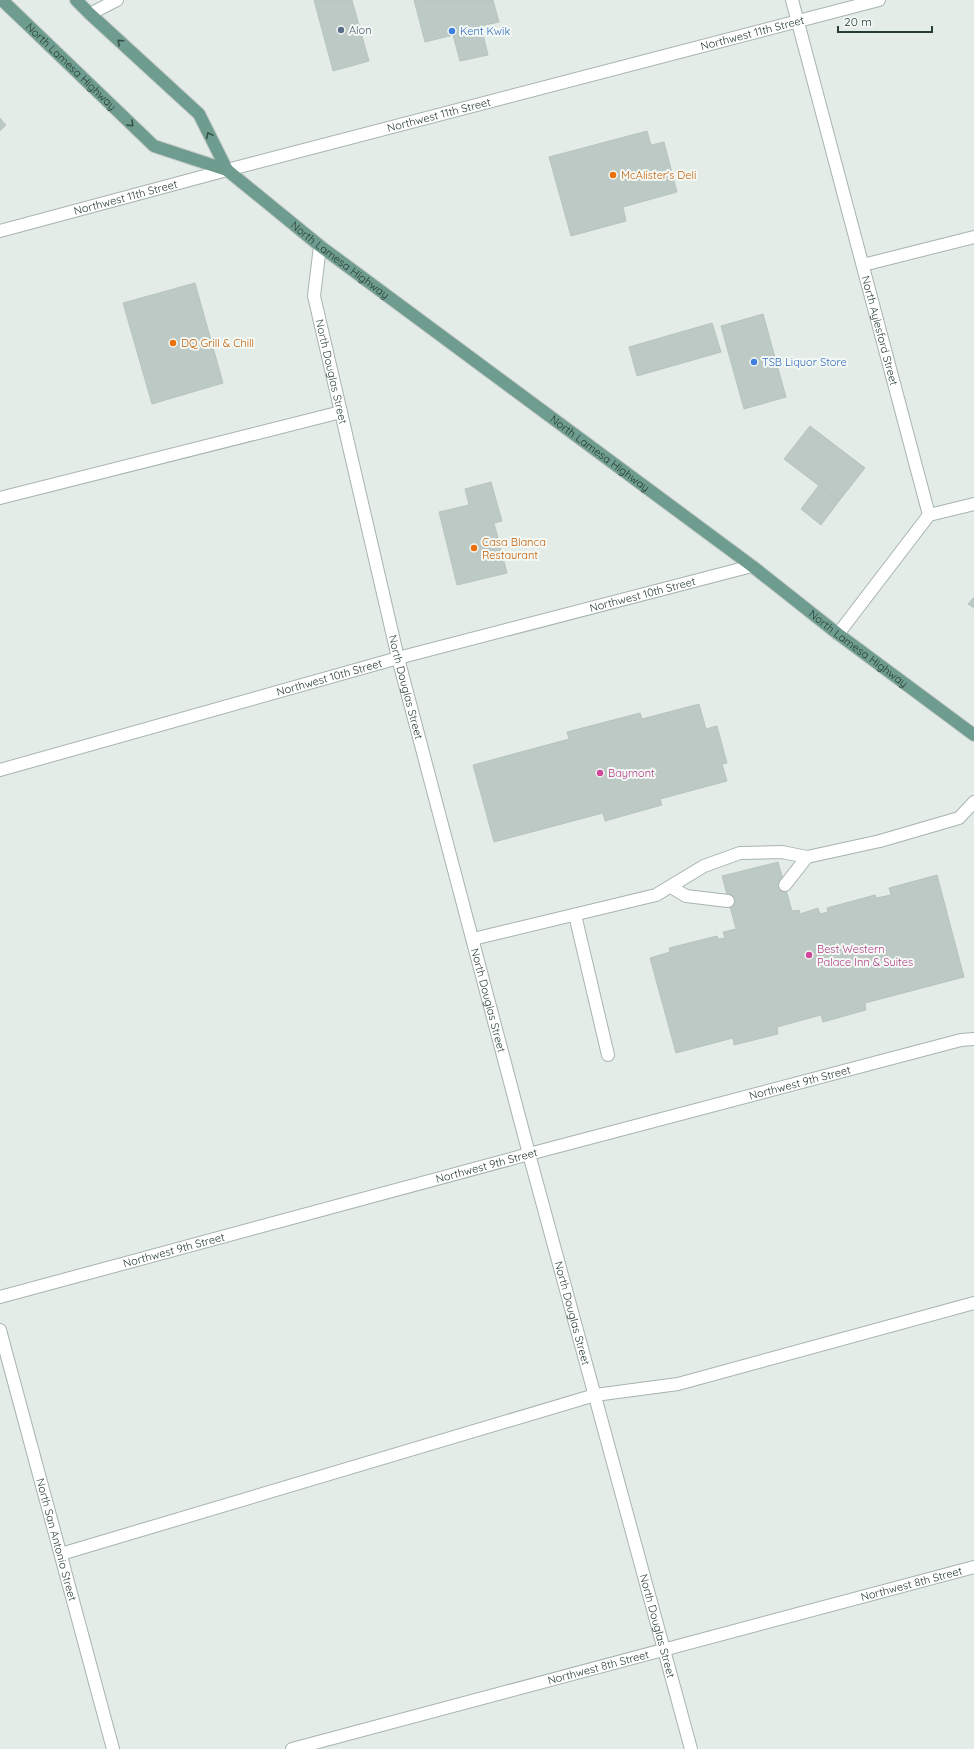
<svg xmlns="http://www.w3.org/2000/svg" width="974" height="1749" viewBox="0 0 974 1749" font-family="Quicksand,sans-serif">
  <rect width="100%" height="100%" fill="#e4ece8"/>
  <g fill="#bdc9c4" stroke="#b7c5be">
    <polygon points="314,0 352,0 369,61 333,71"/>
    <polygon points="414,0 493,0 499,22 481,26 488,55 460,61 453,35 425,42"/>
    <polygon points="0,118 6,125 0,131"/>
    <polygon points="647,131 651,145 664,142 677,192 623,207 626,221 571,236 549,157"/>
    <polygon points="195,283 223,383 152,404 123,303"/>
    <polygon points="763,314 786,397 744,409 721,326"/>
    <polygon points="712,323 721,352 637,376 629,347"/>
    <polygon points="810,426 865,468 839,501 784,459"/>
    <polygon points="491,482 502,521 494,523 507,573 457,585 439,512 469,505 465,489"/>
    <polygon points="819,485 839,501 821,525 801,509"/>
    <polygon points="974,597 974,608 968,604"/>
    <polygon points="699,704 706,729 717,726 727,763 722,764 727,781 660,799 662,805 605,821 603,813 494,842 473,765 569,739 567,732 640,713 642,719"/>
    <polygon points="778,862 792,911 799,910 800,914 818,908 820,914 828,912 827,908 875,895 876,898 891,895 889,888 937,875 964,977 865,1003 866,1010 823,1022 821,1015 777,1027 778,1034 734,1045 733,1038 676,1053 650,958 670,952 669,948 717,936 718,939 725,938 723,932 736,929 722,876"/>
  </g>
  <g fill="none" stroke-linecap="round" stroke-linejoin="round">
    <g stroke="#a7b4ae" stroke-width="14">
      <g id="lane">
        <polyline points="863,265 974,237"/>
        <polyline points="0,498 341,412"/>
        <polyline points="785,885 807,857"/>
        <polyline points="671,887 686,896 728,901"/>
        <polyline points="575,915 608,1055"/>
        <polyline points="473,939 656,895 704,866 740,853 782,852 807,857 880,841 959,818 974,802"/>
        <polyline points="61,1554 595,1395 678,1384 974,1303"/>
      </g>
    </g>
    <g stroke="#a7b4ae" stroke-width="14">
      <g id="street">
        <path id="s1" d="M792 0 929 515 838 634"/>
        <polyline points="90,14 117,0"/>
        <path id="s2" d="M0 231 227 170 879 0"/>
        <path id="s3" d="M320 246 314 296 398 658 529 1154 691 1749"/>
        <polyline points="929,515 974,504"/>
        <path id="s4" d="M0 770 398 658 752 566"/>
        <path id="s5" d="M0 1297 529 1154 961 1040 974 1039"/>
        <path id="s6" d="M0 1330 113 1749"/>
        <path id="s7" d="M292 1749 974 1567"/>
      </g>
    </g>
    <g stroke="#c2c8c6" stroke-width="14">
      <g id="primary">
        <path id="s8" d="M2 0 154 146 227 170 320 246 752 566 838 634 974 735"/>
        <polyline points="76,0 90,14 199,114 227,170"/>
      </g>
    </g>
    <use href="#lane" stroke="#fff" stroke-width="12"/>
    <use href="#street" stroke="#fff" stroke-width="12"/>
    <use href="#primary" stroke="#6e9c8e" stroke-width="12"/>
  </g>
  <defs><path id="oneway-chevron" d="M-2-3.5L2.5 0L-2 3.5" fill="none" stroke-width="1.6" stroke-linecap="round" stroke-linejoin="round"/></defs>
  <g stroke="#38544a">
    <use href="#oneway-chevron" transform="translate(120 42) rotate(-138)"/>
    <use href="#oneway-chevron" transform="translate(131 124) rotate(44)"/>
    <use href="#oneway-chevron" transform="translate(209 135) rotate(-116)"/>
  </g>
  <circle fill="#5c6f8a" stroke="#f4f9f6" stroke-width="1.5" cx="341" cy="30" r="4"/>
  <g fill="#3f7fe0" stroke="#f4f9f6" stroke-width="1.5">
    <circle cx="452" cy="31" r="4"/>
    <circle cx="754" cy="362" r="4"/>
  </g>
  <g fill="#e8710a" stroke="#f4f9f6" stroke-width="1.5">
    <circle cx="613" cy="175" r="4"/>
    <circle cx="173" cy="343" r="4"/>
    <circle cx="474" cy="548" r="4"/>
  </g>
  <g fill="#d1479c" stroke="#f4f9f6" stroke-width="1.5">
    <circle cx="600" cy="773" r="4"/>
    <circle cx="809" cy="955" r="4"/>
  </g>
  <g text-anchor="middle" stroke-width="4" stroke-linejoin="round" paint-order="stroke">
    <g font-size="11" fill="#4e5e75" stroke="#f4f9f6" text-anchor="start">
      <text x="349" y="34">Alon</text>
    </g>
    <g font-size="11" fill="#366cbe" stroke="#f4f9f6" text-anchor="start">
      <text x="460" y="35">Kent Kwik</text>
      <text x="762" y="366">TSB Liquor Store</text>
    </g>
    <g font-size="11" fill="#263c34" stroke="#f4f9f6">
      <text dy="4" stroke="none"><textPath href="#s2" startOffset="778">Northwest 11th Street</textPath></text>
      <text dy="4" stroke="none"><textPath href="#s8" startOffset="96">North Lamesa Highway</textPath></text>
      <text dy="4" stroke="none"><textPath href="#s2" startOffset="454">Northwest 11th Street</textPath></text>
      <text dy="4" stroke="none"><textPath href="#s2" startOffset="130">Northwest 11th Street</textPath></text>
      <text dy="4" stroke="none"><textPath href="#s8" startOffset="432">North Lamesa Highway</textPath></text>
      <text dy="4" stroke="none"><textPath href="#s1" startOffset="342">North Aylesford Street</textPath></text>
      <text dy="4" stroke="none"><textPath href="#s3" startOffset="128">North Douglas Street</textPath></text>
      <text dy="4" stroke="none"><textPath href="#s8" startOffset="756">North Lamesa Highway</textPath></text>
      <text dy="4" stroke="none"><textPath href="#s4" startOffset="666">Northwest 10th Street</textPath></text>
      <text dy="4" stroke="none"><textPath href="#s8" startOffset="1080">North Lamesa Highway</textPath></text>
      <text dy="4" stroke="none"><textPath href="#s4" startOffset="342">Northwest 10th Street</textPath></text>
      <text dy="4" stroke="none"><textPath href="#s3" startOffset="452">North Douglas Street</textPath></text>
      <text dy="4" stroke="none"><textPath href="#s3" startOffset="776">North Douglas Street</textPath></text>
      <text dy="4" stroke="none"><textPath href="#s5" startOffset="828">Northwest 9th Street</textPath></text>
      <text dy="4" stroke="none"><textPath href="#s5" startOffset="504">Northwest 9th Street</textPath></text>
      <text dy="4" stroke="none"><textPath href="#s5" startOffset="180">Northwest 9th Street</textPath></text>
      <text dy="4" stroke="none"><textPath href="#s3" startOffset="1100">North Douglas Street</textPath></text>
      <text dy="4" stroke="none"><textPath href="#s6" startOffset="217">North San Antonio Street</textPath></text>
      <text dy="4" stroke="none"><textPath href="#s7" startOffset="641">Northwest 8th Street</textPath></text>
      <text dy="4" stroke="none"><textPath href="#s3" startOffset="1424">North Douglas Street</textPath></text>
      <text dy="4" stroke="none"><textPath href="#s7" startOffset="317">Northwest 8th Street</textPath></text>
    </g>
    <g font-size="11" fill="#c56008" stroke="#f4f9f6" text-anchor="start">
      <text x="621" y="179">McAlister's Deli</text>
      <text x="181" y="347">DQ Grill &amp; Chill</text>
      <text x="482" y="546">Casa Blanca<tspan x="482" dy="13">Restaurant</tspan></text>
    </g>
    <g font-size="11" fill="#b23c85" stroke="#f4f9f6" text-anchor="start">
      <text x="608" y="777">Baymont</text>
      <text x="817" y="953">Best Western<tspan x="817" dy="13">Palace Inn &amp; Suites</tspan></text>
    </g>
  </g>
  <path d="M838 26v6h94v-6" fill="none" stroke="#263c34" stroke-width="2"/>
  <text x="844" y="26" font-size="12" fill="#263c34" stroke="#f4f9f6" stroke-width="3" paint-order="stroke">20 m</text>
</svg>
